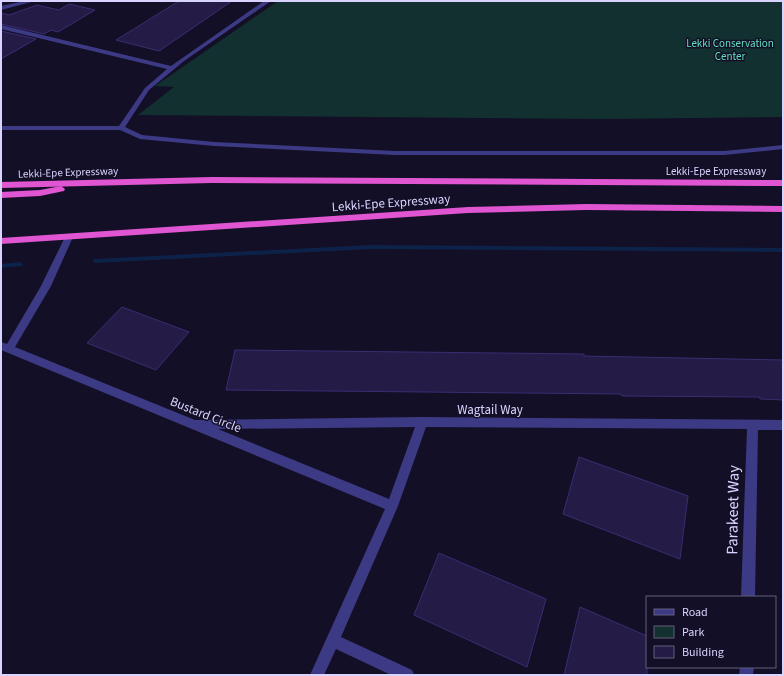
<svg xmlns="http://www.w3.org/2000/svg" width="784" height="676" viewBox="0 0 784 676" font-family="'Source Sans 3',sans-serif">
  <rect width="100%" height="100%" fill="#130f26"/>
  <polygon fill="#12302f" points="278,1 783,1 783,117 605,119 138,115 174,87 155,86"/>
  <g fill="none" stroke-linecap="round" stroke-linejoin="round">
    <g fill="#0c2248" fill-rule="evenodd">
      <polygon points="371,245 783,248 783,252 371,249 95,263 92,261 95,259"/>
      <polygon points="20,262 23,264 22,266 1,268 1,264"/>
    </g>
  </g>
  <g fill="#241b47" stroke="#3b2d73">
    <polygon points="179,1 232,1 159,51 116,40"/>
    <polygon points="69,4 95,10 58,32 51,30 44,34 1,24 1,13 9,15 37,5 59,10"/>
    <polygon points="1,31 36,39 1,59"/>
    <polygon points="122,307 189,332 156,370 87,343"/>
    <polygon points="235,350 584,354 584,356 783,360 783,400 760,399 759,397 622,396 621,394 226,390"/>
    <polygon points="579,457 688,496 680,559 563,514"/>
    <polygon points="439,553 546,599 527,667 414,615"/>
    <polygon points="580,607 647,636 647,675 564,675"/>
  </g>
  <g fill="none" stroke-linecap="round" stroke-linejoin="round">
    <g fill="#3d3a85" fill-rule="evenodd">
      <path d="M69 234 73 237 51 286 15 347 195 420 422 417 783 420V430H758L755 597H741L747 429 426 427 398 506 341 637 412 670 414 675H391L336 649 324 675H310L385 509 1 350V342L7 344 41 286 65 237ZM415 427 389 499 218 429Z"/>
      <polygon points="740,667 754,667 753,675 739,675"/>
    </g>
    <g fill="#3d3a85" fill-rule="evenodd">
      <polygon points="25,1 35,1 1,10 1,6"/>
      <polygon points="264,1 271,1 184,61 149,90 125,127 142,135 214,142 395,151 724,151 783,145 783,149 724,155 395,155 214,146 140,139 120,130 1,130 1,126 119,126 145,88 167,69 1,29 1,25 171,66"/>
    </g>
    <g fill="#e055d1" fill-rule="evenodd">
      <polygon points="212,177 783,180 783,186 212,183 1,188 1,182"/>
      <polygon points="61,186 65,189 64,191 40,196 1,198 1,192 40,190"/>
      <polygon points="586,204 783,206 783,212 586,210 468,213 1,244 1,238 468,207"/>
    </g>
  </g>
  <g text-anchor="middle" stroke-width="3" stroke-linejoin="round" paint-order="stroke">
    <g font-size="11" fill="#5fe0c0" stroke="#130f26">
      <text x="730" y="47">Lekki Conservation<tspan x="730" dy="13">Center</tspan></text>
    </g>
    <g font-size="11" fill="#d9d4ff" stroke="#130f26">
      <text x="716" y="175">Lekki-Epe Expressway</text>
      <text transform="translate(68 172) rotate(-2)" y="4">Lekki-Epe Expressway</text>
    </g>
    <g font-size="13" fill="#d9d4ff" stroke="#130f26">
      <text transform="translate(391 202) rotate(-4)" y="5">Lekki-Epe Expressway</text>
      <text x="490" y="414">Wagtail Way</text>
      <text transform="translate(206 414) rotate(22)" y="5">Bustard Circle</text>
    </g>
    <g font-size="16" fill="#d9d4ff" stroke="#130f26">
      <text transform="translate(732 510) rotate(-89)" y="6">Parakeet Way</text>
    </g>
  </g>
  <rect width="784" height="676" fill="none" stroke="#d9d4ff" stroke-width="4"/>
  <rect x="646" y="596" width="130" height="72" fill="#130f26" stroke="#625e7d"/>
  <rect x="654" y="609" width="20" height="6" fill="#3d3a85" stroke="#625e7d"/>
  <text x="682" y="616" font-size="12" fill="#d9d4ff">Road</text>
  <rect x="654" y="626" width="20" height="12" fill="#12302f" stroke="#625e7d"/>
  <text x="682" y="636" font-size="12" fill="#d9d4ff">Park</text>
  <rect x="654" y="646" width="20" height="12" fill="#241b47" stroke="#625e7d"/>
  <text x="682" y="656" font-size="12" fill="#d9d4ff">Building</text>
</svg>
